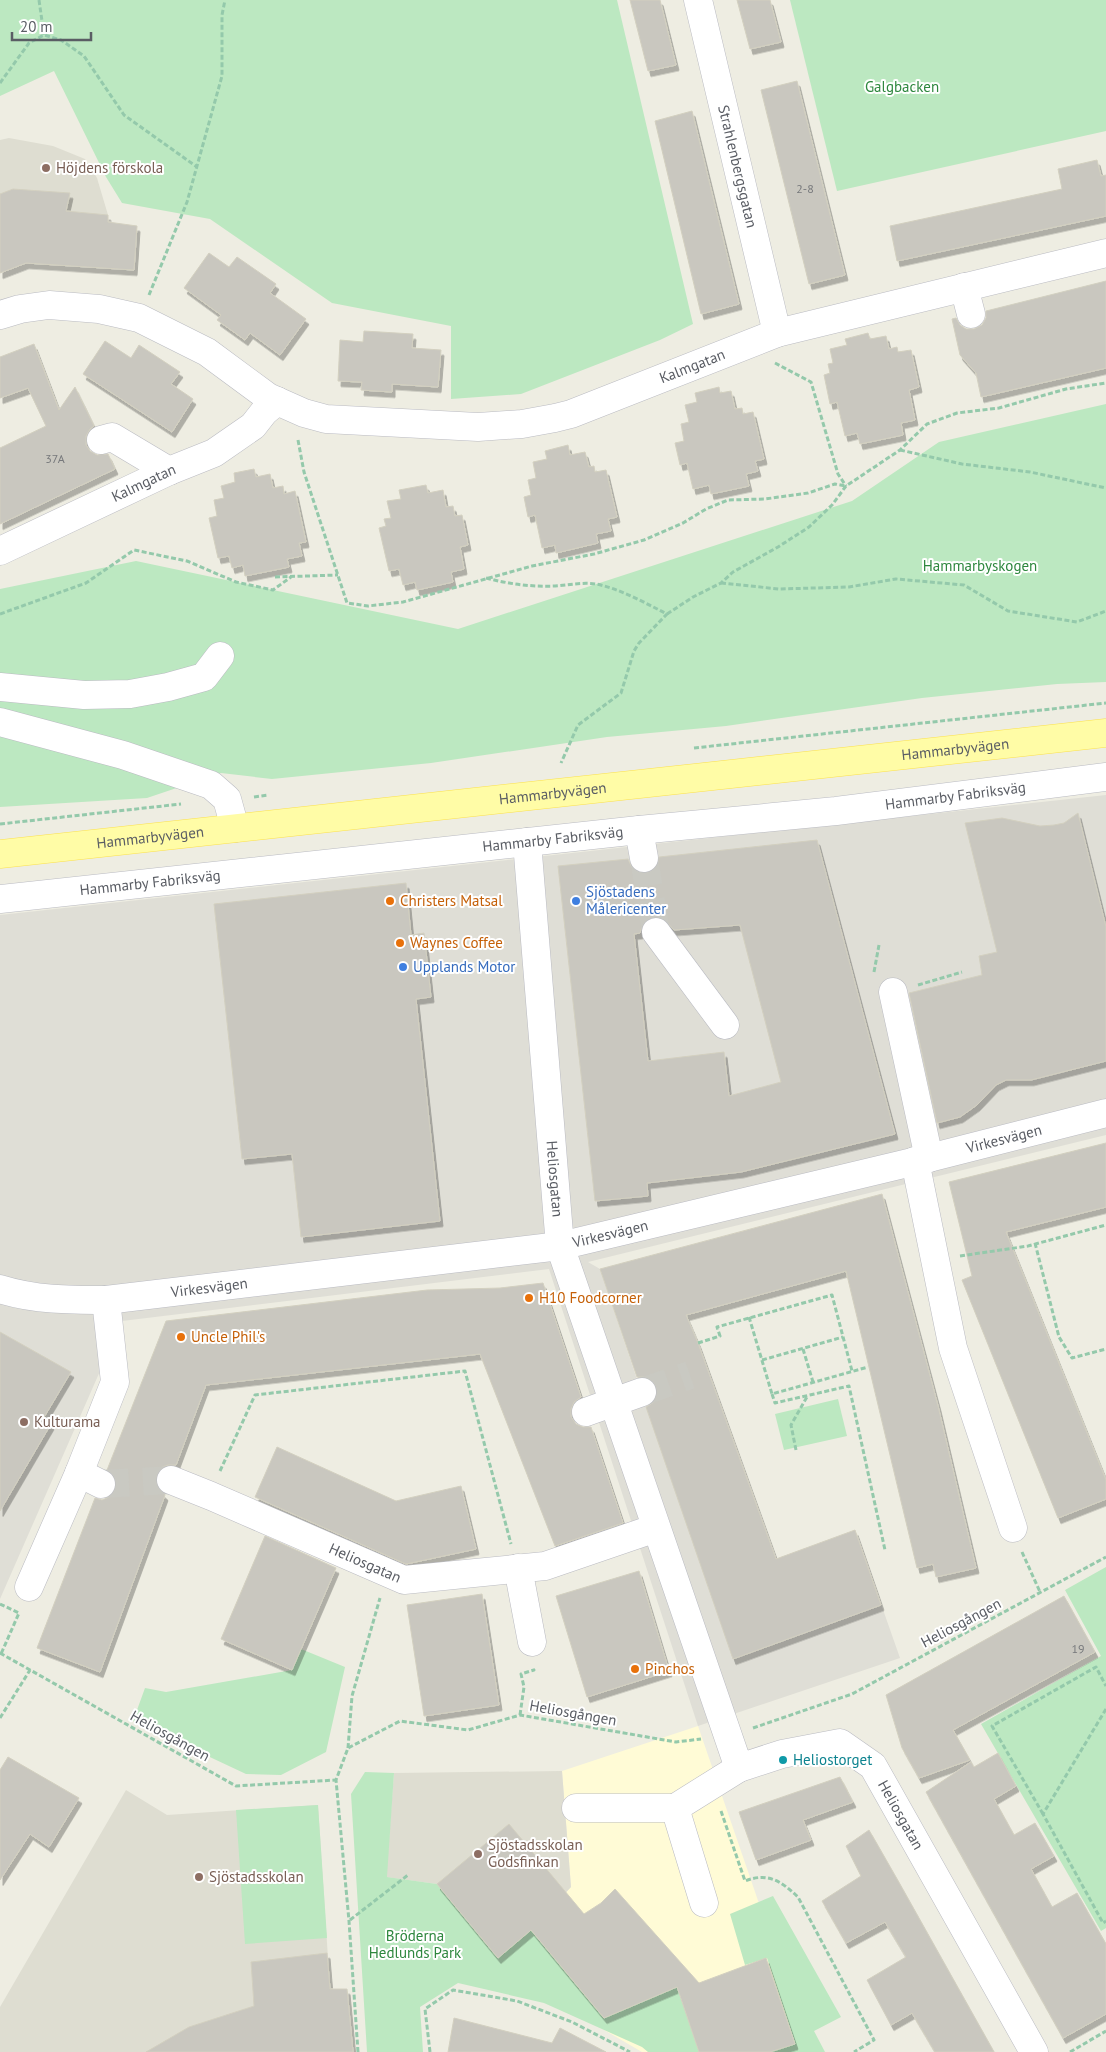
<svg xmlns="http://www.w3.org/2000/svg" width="1106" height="2052" viewBox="0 0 1106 2052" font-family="'PT Sans',sans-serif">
  <defs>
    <filter id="shadow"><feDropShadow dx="3" dy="5.5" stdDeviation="0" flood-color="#0004"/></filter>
  </defs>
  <rect width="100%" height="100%" fill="#eeede2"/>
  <polygon fill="#fffbd6" points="698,1726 810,2052 642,2052 520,1981 531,1930 571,1887 562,1771"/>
  <polygon fill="#dfded6" points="1106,795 1106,1135 588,1262 600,1269 646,1406 713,1385 776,1559 855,1530 900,1658 698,1726 549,1269 122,1321 0,1599 0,915"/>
  <g fill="#deddd1">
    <polygon points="9,138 53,146 85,159 97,178 108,215 66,211 70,193 0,194 0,140"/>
    <polygon points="562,1771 571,1887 531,1930 498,1958 437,1884 386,1877 394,1773"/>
    <polygon points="126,1790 167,1815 318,1805 330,1989 347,1989 353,2052 0,2052 0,2007"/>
  </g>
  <g fill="#bce8c1">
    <polygon points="0,0 617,0 693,324 660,340 521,394 451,399 451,326 332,303 210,219 122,203 106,177 54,71 0,96"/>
    <polygon points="790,0 1106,0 1106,131 837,191"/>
    <polygon points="1106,404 1106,682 1057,684 922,698 726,726 607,737 431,763 272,779 221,773 147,798 0,807 0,589 136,561 458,629 852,501 939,442"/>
    <polygon points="838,1399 847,1436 784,1450 775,1414"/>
    <polygon points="1106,1567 1106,1928 1101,1931 981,1724 1101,1656 1065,1590"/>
    <polygon points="301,1649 345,1667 326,1752 281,1775 246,1774 133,1721 145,1688 166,1692 292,1670"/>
    <polygon points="365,1772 394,1773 387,1877 437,1884 498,1958 531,1930 604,2018 677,1987 699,2052 648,2052 642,2047 544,2003 458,1983 420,2007 423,2052 367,2052 351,1794"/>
    <polygon points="318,1805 327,1938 245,1944 236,1810"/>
    <polygon points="773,1896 841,2017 814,2031 825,2052 770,2052 795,2043 767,1958 745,1965 730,1914"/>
  </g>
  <g fill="#c9c7bf" stroke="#d3d0c0" fill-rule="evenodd" filter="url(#shadow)">
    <polygon points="630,0 660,0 676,65 648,71"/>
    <polygon points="737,0 770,0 781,42 750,49"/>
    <polygon points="797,81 845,275 809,284 761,90"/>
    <polygon points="692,111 739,304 701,314 655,121"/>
    <polygon points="1097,160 1101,176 1106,175 1106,216 897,261 890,226 1062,189 1058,169"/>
    <polygon points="13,189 70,193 66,211 108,215 108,222 137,226 134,270 26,263 0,273 0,194"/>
    <polygon points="209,253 229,267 237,257 276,284 270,293 306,319 280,355 250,333 245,340 217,320 221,315 184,288"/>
    <polygon points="1106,281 1106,368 981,397 976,373 960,355 952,319 956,318 960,325 966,329 974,329 982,325 986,318 986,311"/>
    <polygon points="364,331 413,334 412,348 441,350 438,387 392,384 392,392 361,390 362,382 338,381 340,340 363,342"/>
    <polygon points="868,333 870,339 886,336 889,349 897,347 898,352 911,350 919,387 909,390 915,420 901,423 903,435 860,444 857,433 845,436 837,402 830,404 824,375 830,373 828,364 833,363 830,349 847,345 845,339"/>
    <polygon points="105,341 131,358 139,345 180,372 171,384 193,399 172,432 83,374"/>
    <polygon points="34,344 59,410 75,387 94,426 90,429 86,436 86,445 90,451 97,455 108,454 115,469 0,524 0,448 46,426 28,388 0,398 0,357"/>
    <polygon points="719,387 720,393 731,391 735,409 742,408 743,414 753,412 764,459 755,461 758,471 746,474 749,486 711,494 709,485 693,489 687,463 680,465 675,443 684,441 681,424 689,422 685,405 697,402 695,393"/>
    <polygon points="568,445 570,455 585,452 589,467 594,466 595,472 606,470 617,517 608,519 611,531 596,534 598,543 556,553 555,545 542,548 535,515 528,517 524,497 531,495 528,480 536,478 533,462 547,459 545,451"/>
    <polygon points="254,469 256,477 270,474 273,488 283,486 284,494 295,491 306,542 299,543 302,556 287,559 289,567 245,576 243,565 232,568 229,556 218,558 209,518 217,516 214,500 224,498 221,486 235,482 234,473"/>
    <polygon points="426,485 428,493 443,490 446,507 453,506 455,516 462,515 468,545 460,547 464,569 451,572 453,582 417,590 415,582 403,585 399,569 389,571 379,528 386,526 384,519 391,518 387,501 401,499 399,490"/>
    <polygon points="1078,813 1106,927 1106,1061 1031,1080 1006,1080 996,1085 977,1105 960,1117 937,1123 909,993 982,975 979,956 997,952 965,823 1002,818 1040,826 1054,825 1064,823"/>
    <path d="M817 840 895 1134 741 1172 647 1183 648 1196 595 1201 558 866 628 859 632 868 638 872 646 873 654 870 658 864 659 857ZM655 916 663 918 674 930 740 925 781 1082 729 1096 724 1052 648 1061 634 934 640 933 642 926 646 920Z"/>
    <polygon points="406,883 411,935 424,933 431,997 416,999 440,1221 301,1237 292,1154 242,1159 214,904"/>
    <polygon points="1106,1143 1106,1207 1006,1232 1106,1480 1106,1499 1058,1518 962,1280 972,1276 949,1182"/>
    <polygon points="882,1194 938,1406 976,1568 936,1577 933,1564 917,1568 846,1271 686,1315 698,1343 776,1559 855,1530 881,1605 733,1659 646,1407 654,1402 657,1395 657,1387 652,1380 644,1377 637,1377 600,1269"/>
    <polygon points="543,1283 581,1397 574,1402 571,1409 571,1417 576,1424 583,1427 591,1427 623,1523 555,1546 480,1354 206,1385 176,1465 168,1465 162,1467 156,1475 156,1483 158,1489 165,1495 100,1672 37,1648 95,1498 102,1500 109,1497 115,1491 117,1484 114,1476 107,1470 166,1321 427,1290 500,1288"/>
    <polygon points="0,1332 71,1372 43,1419 51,1424 0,1511"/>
    <polygon points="277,1447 396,1501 461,1486 476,1549 406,1564 255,1497"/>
    <polygon points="265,1536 336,1568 292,1670 221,1639"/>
    <polygon points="639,1571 669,1671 587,1697 556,1596"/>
    <polygon points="482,1594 499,1705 424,1716 407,1605"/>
    <polygon points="1064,1596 1095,1652 953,1730 970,1760 919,1778 902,1748 886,1695"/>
    <polygon points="998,1753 1016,1786 994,1799 1014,1835 1035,1823 1054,1856 1031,1869 1052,1907 1077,1893 1106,1944 1106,2014 1063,2038 926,1792 971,1762 974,1767"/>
    <polygon points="8,1757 79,1798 49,1847 30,1834 0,1880 0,1770"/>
    <polygon points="840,1777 853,1802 803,1820 811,1840 756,1860 739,1812"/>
    <polygon points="509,1824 584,1914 601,1903 615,1889 699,1983 766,1958 795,2044 770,2052 699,2052 677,1987 604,2018 531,1930 498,1958 437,1884"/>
    <polygon points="869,1830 897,1879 994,2052 935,2052 912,2013 891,2025 867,1980 906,1957 885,1922 846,1943 822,1901 861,1876 846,1846"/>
    <polygon points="327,1953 330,1989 347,1989 353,2052 146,2052 189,2027 254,2006 251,1962"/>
    <polygon points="454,2018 552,2043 560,2028 606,2052 448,2052"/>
  </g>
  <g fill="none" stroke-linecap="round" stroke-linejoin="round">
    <g stroke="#c9c9c2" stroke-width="28" stroke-dasharray="28 14" stroke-linecap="butt">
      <polyline points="644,858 656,932"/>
      <polyline points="642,1392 690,1375"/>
      <polyline points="101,1484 171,1480"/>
    </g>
    <g stroke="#babbc2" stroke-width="29">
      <g id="minor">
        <path id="s1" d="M698 0 777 333"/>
        <polyline points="964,287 971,314"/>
        <path id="s2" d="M0 315 20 309 49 305 99 309 139 318 207 352 268 397 304 413 326 419 478 427 522 424 555 418 571 414 777 333 1106 253"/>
        <polyline points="101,440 112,437 169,471"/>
        <path id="s3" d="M0 551 169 471 214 453 253 426 264 412 277 401"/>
        <polyline points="0,687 84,695 130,694 168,687 204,677 220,656"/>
        <polyline points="0,722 123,755 211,785 227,799 235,828"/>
        <polyline points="639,830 644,858"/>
        <path id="s4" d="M527 842 560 1246 739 1768 782 1754 840 1743 873 1766 1034 2052"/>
        <path id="s5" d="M0 899 639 830 836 811 1106 777"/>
        <polyline points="656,932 725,1025"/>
        <polyline points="893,992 929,1158"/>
        <polyline points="915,1161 953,1348 1013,1528"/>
        <path id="s6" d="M0 1289C35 1300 69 1300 106 1300L560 1246 929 1158 1106 1113"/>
        <polyline points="586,1412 642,1392"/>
        <polyline points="79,1473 101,1484"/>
        <path id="s7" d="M171 1480 211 1496 404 1580 545 1566 656 1528"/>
        <polyline points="518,1568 532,1642"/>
        <polyline points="29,1587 79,1473 115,1382 106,1300"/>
        <polyline points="576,1808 675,1808 704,1903"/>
        <polyline points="675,1808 739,1768"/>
      </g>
    </g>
    <g stroke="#fce14d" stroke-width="29">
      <g id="major">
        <path id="s8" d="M0 854 1106 733"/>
      </g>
    </g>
    <g stroke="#94c9ab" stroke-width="3" stroke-dasharray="5 2.5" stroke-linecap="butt">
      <polyline points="39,0 44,35"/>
      <polyline points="0,83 29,43 44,35 61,40 84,56 124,115 197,167"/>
      <polyline points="149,295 187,202 222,76 222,15 225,0"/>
      <polyline points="775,363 811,382 838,474 846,486"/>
      <polyline points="298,440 304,472 347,603 368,606 403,602 532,566 594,554 644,540 683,523 706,509 728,500 765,499 808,493 835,484 846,486"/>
      <polyline points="900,450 962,464 1030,472 1106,488"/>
      <polyline points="275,577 338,575"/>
      <path d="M486 578C509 584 531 587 555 586 569 585 582 582 596 584 621 589 645 603 667 614L639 643 634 651 621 693 578 725 561 763"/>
      <polyline points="721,583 779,589 849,587 896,579 964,585 1008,611 1077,622 1106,611"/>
      <polyline points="0,614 86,583 134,550 187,561 236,582 273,590 291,577"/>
      <polyline points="667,614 693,597 721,583 733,572 778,547 809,527 832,505 846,486 900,450 927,424 957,413 999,408 1066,389 1106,383"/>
      <polyline points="694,748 1106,703"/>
      <polyline points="254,797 268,795"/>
      <polyline points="0,824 181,804"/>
      <polyline points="874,972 879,945"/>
      <polyline points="918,985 962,972"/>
      <polyline points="1035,1243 1059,1337 1072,1358 1106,1349"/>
      <polyline points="960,1256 1028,1246 1106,1225"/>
      <polyline points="749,1317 772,1394 868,1367"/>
      <polyline points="698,1343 720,1336 717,1327 832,1295 852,1371"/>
      <polyline points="803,1349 813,1382"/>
      <polyline points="762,1360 843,1337"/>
      <polyline points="772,1394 775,1403 849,1386 885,1550"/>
      <polyline points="796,1450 791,1425 808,1395"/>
      <polyline points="220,1471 255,1395 465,1371 511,1544"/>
      <polyline points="1022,1552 1040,1592"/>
      <polyline points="0,1604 19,1613 1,1654"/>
      <polyline points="0,1653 236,1786 336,1780"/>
      <polyline points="1106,1709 1043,1814 1103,1923 1106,1921"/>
      <polyline points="520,1715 524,1687 521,1674 534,1670 533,1669"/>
      <polyline points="0,1718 30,1670"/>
      <polyline points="753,1728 852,1694 1106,1557"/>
      <polyline points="348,1748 352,1696 380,1598"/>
      <path d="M721 1811 745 1881C768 1872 781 1881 798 1897L874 2040 854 2052"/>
      <polyline points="1043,1814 992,1726 1096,1667 1106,1686"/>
      <polyline points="350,1920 408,1875"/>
      <polyline points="358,2052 349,1921 336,1780 348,1748 400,1721 468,1730 520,1715 676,1742 701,1739"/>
      <polyline points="430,2052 425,2009 453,1990 517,2001 572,2022 630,2052"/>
      <polyline points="1070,2052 1106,2031"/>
    </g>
    <use href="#minor" stroke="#fff" stroke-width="28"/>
    <use href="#major" stroke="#fffca6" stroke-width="28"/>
  </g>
  <g fill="#8d6e63" stroke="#fff" stroke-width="2">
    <circle cx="46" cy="168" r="5"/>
    <circle cx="24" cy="1422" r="5"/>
    <circle cx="478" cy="1854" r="5"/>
    <circle cx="199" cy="1877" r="5"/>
  </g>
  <g fill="#e8710a" stroke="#fff" stroke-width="2">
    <circle cx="390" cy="901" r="5"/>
    <circle cx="400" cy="943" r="5"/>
    <circle cx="529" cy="1298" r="5"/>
    <circle cx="181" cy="1337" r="5"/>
    <circle cx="635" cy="1669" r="5"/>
  </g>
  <g fill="#3f7fe0" stroke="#fff" stroke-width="2">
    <circle cx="576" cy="901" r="5"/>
    <circle cx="403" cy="967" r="5"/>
  </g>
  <circle fill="#0f9aa8" stroke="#fff" stroke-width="2" cx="783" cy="1760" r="5"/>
  <g text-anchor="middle" stroke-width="4" stroke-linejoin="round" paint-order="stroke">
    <g font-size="12" fill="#76787b">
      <text x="805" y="193">2-8</text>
      <text x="55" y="463">37A</text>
      <text x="1078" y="1653">19</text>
    </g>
    <g font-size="15" fill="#2e873e" stroke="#fff">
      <text x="902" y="92">Galgbacken</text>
      <text x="980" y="571">Hammarbyskogen</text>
      <text x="415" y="1941">Bröderna<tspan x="415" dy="17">Hedlunds Park</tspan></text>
    </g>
    <g font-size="15" fill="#5a5d64" stroke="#fff">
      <text dy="5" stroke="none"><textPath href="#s1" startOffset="171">Strahlenbergsgatan</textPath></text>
      <text dy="5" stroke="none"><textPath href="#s2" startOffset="732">Kalmgatan</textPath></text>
      <text dy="5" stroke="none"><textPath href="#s3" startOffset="159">Kalmgatan</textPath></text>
      <text dy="5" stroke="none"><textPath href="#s8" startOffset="961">Hammarbyvägen</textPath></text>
      <text dy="5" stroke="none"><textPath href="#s8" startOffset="556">Hammarbyvägen</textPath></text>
      <text dy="5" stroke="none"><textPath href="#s5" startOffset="961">Hammarby Fabriksväg</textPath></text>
      <text dy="5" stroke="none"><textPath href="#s8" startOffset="151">Hammarbyvägen</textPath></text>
      <text dy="5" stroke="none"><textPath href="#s5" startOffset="556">Hammarby Fabriksväg</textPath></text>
      <text dy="5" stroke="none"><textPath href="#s5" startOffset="151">Hammarby Fabriksväg</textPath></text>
      <text dy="5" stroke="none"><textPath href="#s6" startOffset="1021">Virkesvägen</textPath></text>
      <text dy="5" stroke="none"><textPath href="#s4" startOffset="338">Heliosgatan</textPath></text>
      <text dy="5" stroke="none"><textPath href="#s6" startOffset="616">Virkesvägen</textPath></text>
      <text dy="5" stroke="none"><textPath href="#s6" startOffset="211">Virkesvägen</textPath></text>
      <text dy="5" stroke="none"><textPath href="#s7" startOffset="211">Heliosgatan</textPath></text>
      <text transform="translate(961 1623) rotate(-28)" y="5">Heliosgången</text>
      <text transform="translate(573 1713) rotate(10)" y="5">Heliosgången</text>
      <text transform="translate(170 1736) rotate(29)" y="5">Heliosgången</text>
      <text dy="5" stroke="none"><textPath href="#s4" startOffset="1158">Heliosgatan</textPath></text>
    </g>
    <g font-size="15" fill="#785e54" stroke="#fff" text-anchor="start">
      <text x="56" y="173">Höjdens förskola</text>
      <text x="34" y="1427">Kulturama</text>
      <text x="488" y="1850">Sjöstadsskolan<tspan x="488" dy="17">Godsfinkan</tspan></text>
      <text x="209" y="1882">Sjöstadsskolan</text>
    </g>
    <g font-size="15" fill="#366cbe" stroke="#fff" text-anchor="start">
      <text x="586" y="897">Sjöstadens<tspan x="586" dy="17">Målericenter</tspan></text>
      <text x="413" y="972">Upplands Motor</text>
    </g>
    <g font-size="15" fill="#c56008" stroke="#fff" text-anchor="start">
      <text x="400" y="906">Christers Matsal</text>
      <text x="410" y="948">Waynes Coffee</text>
      <text x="539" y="1303">H10 Foodcorner</text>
      <text x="191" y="1342">Uncle Phil's</text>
      <text x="645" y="1674">Pinchos</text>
    </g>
    <g font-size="15" fill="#0d838f" stroke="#fff" text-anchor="start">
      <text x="793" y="1765">Heliostorget</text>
    </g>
  </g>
  <path d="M12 32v8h79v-8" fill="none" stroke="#5a5d64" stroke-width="2.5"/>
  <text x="20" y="32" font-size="15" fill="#5a5d64" stroke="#ffffff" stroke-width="4" paint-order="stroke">20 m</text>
</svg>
